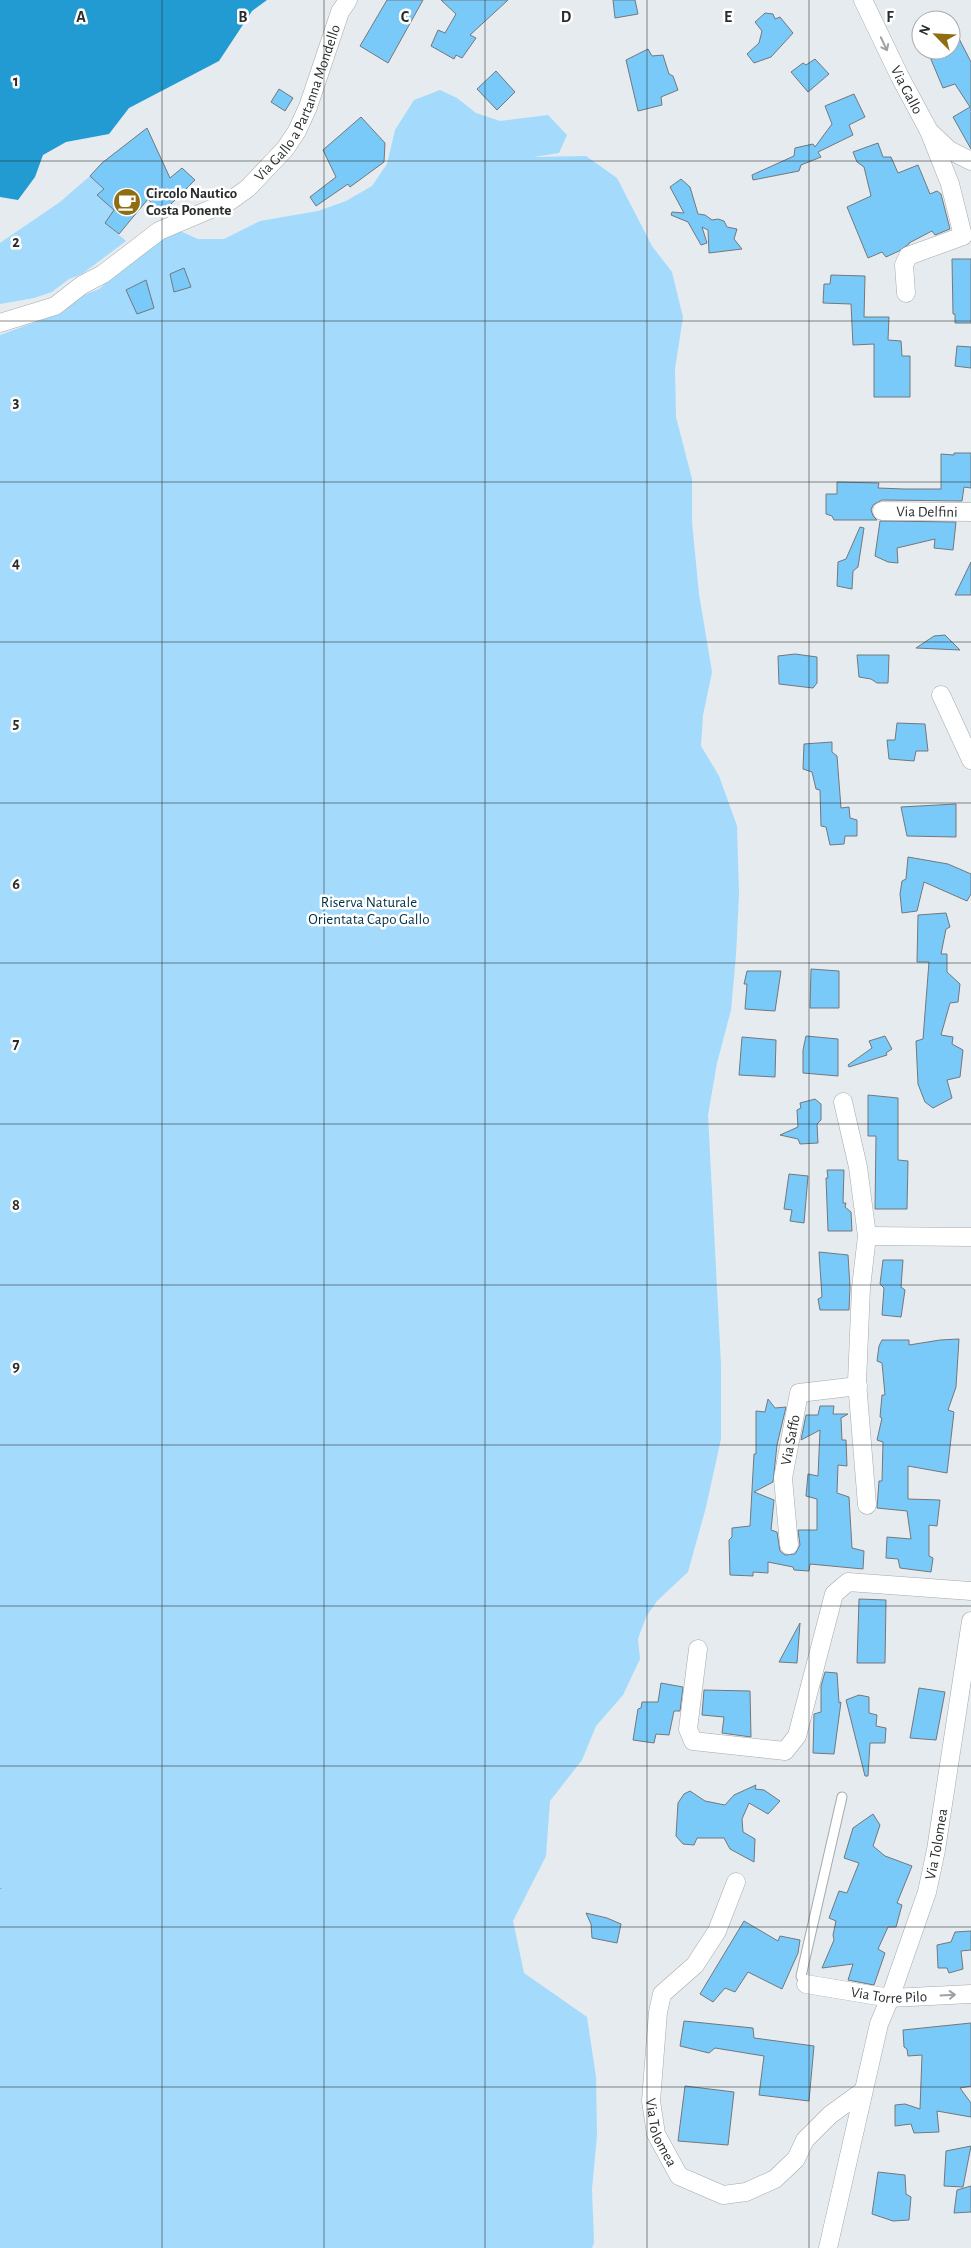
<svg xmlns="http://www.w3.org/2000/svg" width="971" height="2248" viewBox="0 0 971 2248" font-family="'Alegreya Sans',sans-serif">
  <rect width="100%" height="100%" fill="#e5ebef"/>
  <g fill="#a4dafb">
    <polygon points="440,90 457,98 476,113 500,121 548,115 567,135 559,153 533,157 586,156 617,178 652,246 672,272 683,317 675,369 676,417 692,479 692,522 699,594 712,672 703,715 701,746 719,776 737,826 739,894 736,955 731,1010 717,1063 708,1115 721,1365 721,1439 706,1507 688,1572 657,1601 646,1617 638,1639 640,1659 623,1695 596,1726 582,1760 550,1801 546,1856 513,1921 524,1973 587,2017 596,2077 597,2135 592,2189 594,2243 592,2248 0,2248 0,335 63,312 82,296 99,289 137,256 163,238 180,231 198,239 224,239 260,221 318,211 346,201 372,186 387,164 395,130 414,100"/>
    <polygon points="90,176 104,189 114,210 105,223 126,241 82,274 69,279 52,292 34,298 0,304 0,243 60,202"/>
  </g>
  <polygon fill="#229ad2" points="0,0 267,0 252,11 219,61 129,108 109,134 66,142 43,155 35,177 18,200 0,197"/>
  <g fill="#79caf9" stroke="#73787c">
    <polygon points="387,0 423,0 388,63 360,46"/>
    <polygon points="441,0 508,0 470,35 476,38 462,58 456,55 454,59 431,46 438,30 445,33 456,14"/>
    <polygon points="613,0 635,0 638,14 615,18"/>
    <polygon points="765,13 773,14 775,19 780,17 793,33 771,57 754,63 747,54 759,43 762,31 755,22"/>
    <polygon points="951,23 971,62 971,149 953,117 970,107 955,84 943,88 927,50 951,50"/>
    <polygon points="648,49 652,56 663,55 669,74 673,76 678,90 661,97 662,105 638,111 626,60"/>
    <polygon points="815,59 829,74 808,92 791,72 803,63 806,65"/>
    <polygon points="496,71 515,92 497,110 477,89"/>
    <polygon points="279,89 293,98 285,111 271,102"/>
    <polygon points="854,94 865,117 849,125 853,135 818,152 821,157 801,165 799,171 753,180 752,175 794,156 795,148 813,144 815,147 832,124 825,106"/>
    <polygon points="361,117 385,143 384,162 350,187 348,184 316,206 310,197 336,177 323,150"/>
    <polygon points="147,128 170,178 182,168 195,180 161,214 148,199 119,234 105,223 114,210 97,195 104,189 90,176 102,163"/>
    <polygon points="878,143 883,157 891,157 898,173 918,165 930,194 937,191 941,194 950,229 935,235 932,231 909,243 909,244 899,251 886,257 882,252 868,258 847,207 871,196 864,167 857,162 853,152"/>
    <polygon points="681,179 690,187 698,214 705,215 712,220 718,219 724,221 727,227 737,229 734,239 742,249 709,253 708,230 702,227 707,243 701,245 688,222 671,215 672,212 684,213 670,187"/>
    <polygon points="952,259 971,259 971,323 955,323 955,314 953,314"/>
    <polygon points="184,268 191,287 174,292 170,274"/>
    <polygon points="831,275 865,276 864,317 889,317 888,340 901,341 902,356 910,356 910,397 874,397 874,344 853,345 851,304 823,303 824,284 830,284"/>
    <polygon points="146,280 154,308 137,314 126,290"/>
    <polygon points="957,346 971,347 971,368 955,366"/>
    <polygon points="954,453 971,453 971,488 964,487 962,501 882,500 873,505 871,510 873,516 877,520 834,520 832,516 826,514 826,494 837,494 837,482 879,483 878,488 904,489 941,489 941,454 954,455"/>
    <polygon points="880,521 956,522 953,550 934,548 935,539 897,548 898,563 888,562 875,556"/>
    <polygon points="860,527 864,528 858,567 853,571 852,589 837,586 838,562 846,559"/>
    <polygon points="971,562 971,595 955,595"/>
    <polygon points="945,635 960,650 916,648 934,636"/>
    <polygon points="795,654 817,657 817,683 813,688 779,684 778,656"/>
    <polygon points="857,655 889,655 888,683 877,683 871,679 859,677"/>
    <polygon points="897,723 925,724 928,751 916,751 914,761 889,759 887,740 895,740"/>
    <polygon points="832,742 832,752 837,756 841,808 849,807 850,818 857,820 857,836 845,836 844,844 830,845 826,827 821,826 820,790 816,789 812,772 803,769 804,744"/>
    <polygon points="956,804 956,837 907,836 901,807"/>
    <polygon points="908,857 948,864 971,874 971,894 967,901 924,882 917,911 902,913 900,894 902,881 906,879"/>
    <polygon points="946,913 950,927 946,929 941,954 947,954 947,972 960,984 958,1002 950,1003 941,1035 953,1037 952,1044 963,1050 960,1077 947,1080 952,1098 933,1108 925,1102 918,1084 916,1041 923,1039 929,962 917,962 918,915"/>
    <polygon points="811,969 839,971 839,1008 810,1008"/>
    <polygon points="747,971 781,971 775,1011 745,1009 747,984 744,984"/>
    <polygon points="806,1036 838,1039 838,1076 803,1073 803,1050"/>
    <polygon points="885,1036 892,1049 886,1053 887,1055 849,1067 848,1065 872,1048 869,1041"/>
    <polygon points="742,1037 776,1040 775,1077 739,1075"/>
    <polygon points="868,1095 898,1098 898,1160 908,1161 907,1209 875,1209 876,1136 868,1136"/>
    <polygon points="815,1099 821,1104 821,1120 817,1124 818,1143 800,1144 798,1139 780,1135 798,1127 797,1110 801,1108 800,1103"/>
    <polygon points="827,1170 844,1170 843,1203 846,1203 845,1207 851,1212 852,1231 828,1231 826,1178 828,1178"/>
    <polygon points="789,1174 808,1176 804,1223 790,1221 792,1210 784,1209"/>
    <polygon points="819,1252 848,1255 850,1287 849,1310 820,1310 818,1299 822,1297"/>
    <polygon points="883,1260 903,1260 901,1287 905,1290 901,1317 882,1315 884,1288 880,1284"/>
    <polygon points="959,1339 956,1387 948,1410 954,1412 947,1473 908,1466 908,1499 940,1500 937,1526 929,1525 929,1556 933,1558 931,1572 900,1568 898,1559 886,1558 887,1537 911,1539 907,1511 877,1508 879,1481 882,1481 883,1442 877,1440 882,1418 880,1417 882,1395 885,1395 882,1363 877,1361 879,1346 882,1340 909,1340 909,1345 940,1340"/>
    <polygon points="768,1399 775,1408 786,1407 777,1445 773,1482 754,1492 774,1500 771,1530 777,1532 780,1551 785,1555 795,1554 800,1545 798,1530 817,1530 817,1499 806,1496 808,1474 818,1476 820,1430 801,1440 806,1415 818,1415 820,1406 834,1406 833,1414 848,1414 841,1418 842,1440 846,1440 847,1466 838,1465 837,1493 849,1497 852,1548 864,1551 863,1569 810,1564 809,1571 794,1570 793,1567 768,1562 768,1573 753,1572 753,1576 730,1575 729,1540 732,1537 732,1528 750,1526 754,1454 756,1454 756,1411 765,1412"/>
    <polygon points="859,1599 886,1600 885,1663 857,1663"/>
    <polygon points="800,1623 797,1663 779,1662"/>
    <polygon points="825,1672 837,1673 839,1703 841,1702 834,1754 813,1753 814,1714 821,1712 821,1686"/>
    <polygon points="661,1683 683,1687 680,1711 674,1711 669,1735 656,1734 654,1743 633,1740 638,1709 641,1708 642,1702 658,1702"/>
    <polygon points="919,1688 945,1692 936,1740 910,1738"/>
    <polygon points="704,1690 750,1691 751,1737 722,1733 724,1717 702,1715"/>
    <polygon points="859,1695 869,1697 869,1713 877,1715 876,1726 886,1728 885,1743 870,1743 868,1776 865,1776 846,1700"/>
    <polygon points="756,1785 755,1789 764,1790 780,1801 768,1814 749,1803 742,1819 743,1832 755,1839 754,1862 730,1849 724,1838 697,1838 694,1845 683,1844 676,1836 678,1803 684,1794 690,1791 705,1801 725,1805 734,1795"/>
    <polygon points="873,1814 880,1825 873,1846 885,1856 912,1866 897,1903 902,1905 896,1927 888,1927 878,1949 885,1953 874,1985 848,1980 853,1964 822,1968 834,1940 833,1935 836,1921 829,1918 839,1891 847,1893 859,1863 844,1858 853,1828"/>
    <polygon points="586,1913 607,1918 621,1924 617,1943 592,1938 591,1924"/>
    <polygon points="744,1921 778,1941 780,1936 800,1940 798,1953 782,1989 748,1972 735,1992 725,1988 713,2002 700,1994"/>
    <polygon points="971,1931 971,1950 961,1951 963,1969 949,1973 947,1968 938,1968 937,1945 951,1942 955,1932"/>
    <polygon points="684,2021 753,2028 754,2038 814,2046 809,2101 759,2095 764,2056 715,2048 709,2053 680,2046"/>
    <polygon points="971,2023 971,2086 960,2088 971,2103 971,2117 937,2111 939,2132 914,2133 911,2124 895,2126 895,2105 905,2104 920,2109 922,2055 908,2056 907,2049 904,2047 903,2030"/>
    <polygon points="685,2086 734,2092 728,2145 678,2141"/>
    <polygon points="971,2146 963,2187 944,2186 946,2151"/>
    <polygon points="878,2172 905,2175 906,2194 911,2197 909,2220 893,2221 872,2214"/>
    <polygon points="971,2186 971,2212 954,2213 957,2190"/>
  </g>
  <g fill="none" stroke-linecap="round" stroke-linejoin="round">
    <g stroke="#a4aaad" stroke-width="11">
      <polyline id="lane" points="806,1984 801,1976 842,1797"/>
    </g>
    <g stroke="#a4aaad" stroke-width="19">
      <g id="street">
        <path id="s1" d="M863 0 900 77 929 131 949 150 971 161"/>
        <polyline points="906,293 904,265 908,256 963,236 950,184 929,131"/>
        <path id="s2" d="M0 323 55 306 82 285 103 274 159 231 230 201 248 188 285 149 297 131 308 107 340 12 348 0"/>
        <path id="s3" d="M882 511 971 512"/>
        <polyline points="941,695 971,760"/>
        <polyline points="843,1102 858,1167 867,1236 861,1288 857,1382 867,1505"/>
        <polyline points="867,1236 971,1237"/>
        <path id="s4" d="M789 1545 783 1478 799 1393 858 1386"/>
        <polyline points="698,1649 688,1729 693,1741 785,1751 797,1736 834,1594 848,1582 971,1591"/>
        <path id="s5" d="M736 1882 717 1931 695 1965 662 1994 658 2012 651 2101 656 2134 679 2176 723 2195 746 2192 775 2179 796 2159 805 2140 830 2115 863 2091"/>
        <path id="s6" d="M806 1984 890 1998 971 1994"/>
        <path id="s7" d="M828 2248 879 2024 890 1998 927 1892 936 1850 971 1621"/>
      </g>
    </g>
    <polyline stroke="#a1a6a9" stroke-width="3" stroke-dasharray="4 2.5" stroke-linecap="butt" points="0,1888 0,1889"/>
    <use href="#lane" stroke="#fff" stroke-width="9"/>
    <use href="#street" stroke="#fff" stroke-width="18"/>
  </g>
  <defs><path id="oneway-shaft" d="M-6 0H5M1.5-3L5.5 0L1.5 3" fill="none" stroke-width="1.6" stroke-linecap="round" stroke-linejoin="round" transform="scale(1.25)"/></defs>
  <g stroke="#9fa0a1">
    <use href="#oneway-shaft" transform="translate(884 44) rotate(65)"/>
    <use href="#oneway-shaft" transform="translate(948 1995) rotate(-3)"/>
  </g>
  <path fill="none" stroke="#2a2d2e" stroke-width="1" stroke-opacity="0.55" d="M162 0V2248M324 0V2248M485 0V2248M647 0V2248M809 0V2248M0 161H971M0 321H971M0 482H971M0 642H971M0 803H971M0 963H971M0 1124H971M0 1285H971M0 1445H971M0 1606H971M0 1766H971M0 1927H971M0 2087H971"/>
  <defs>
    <g id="cafe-disc" transform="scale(1.4375)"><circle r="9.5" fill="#8f6d12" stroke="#fff"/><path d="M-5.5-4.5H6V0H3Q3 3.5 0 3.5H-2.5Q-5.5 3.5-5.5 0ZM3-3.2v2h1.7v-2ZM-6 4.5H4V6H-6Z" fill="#fff"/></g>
  </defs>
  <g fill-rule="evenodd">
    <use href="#cafe-disc" x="127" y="202"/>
  </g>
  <g text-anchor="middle" stroke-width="5" stroke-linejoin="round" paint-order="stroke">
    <g font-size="15" fill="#2a2d2e" stroke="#fff">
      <text dy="5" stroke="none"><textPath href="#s1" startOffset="100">Via Gallo</textPath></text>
      <text dy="5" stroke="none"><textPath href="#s2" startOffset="386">Via Gallo a Partanna Mondello</textPath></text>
      <text dy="5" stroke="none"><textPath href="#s3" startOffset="45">Via Delfini</textPath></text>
      <text dy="5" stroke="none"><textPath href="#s4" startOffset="106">Via Saffo</textPath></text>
      <text dy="5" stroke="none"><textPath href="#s7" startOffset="419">Via Tolomea</textPath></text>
      <text dy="5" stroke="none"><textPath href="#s6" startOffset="84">Via Torre Pilo</textPath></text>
      <text dy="5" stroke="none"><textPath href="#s5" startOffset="278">Via Tolomea</textPath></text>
    </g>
    <g font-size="15" font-weight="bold" fill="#2a2d2e" stroke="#fff" text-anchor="start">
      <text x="146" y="198">Circolo Nautico<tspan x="146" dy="17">Costa Ponente</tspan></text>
    </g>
    <g font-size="15" fill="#003248" stroke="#fff">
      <text x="369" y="907">Riserva Naturale<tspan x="369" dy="17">Orientata Capo Gallo</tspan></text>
    </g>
  </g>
  <g font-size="16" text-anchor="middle" font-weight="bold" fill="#2a2d2e" stroke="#fff" stroke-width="5" stroke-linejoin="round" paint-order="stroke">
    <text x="81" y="22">A</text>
    <text x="243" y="22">B</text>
    <text x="405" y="22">C</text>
    <text x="566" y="22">D</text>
    <text x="728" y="22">E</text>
    <text x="890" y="22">F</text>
    <text x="16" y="86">1</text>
    <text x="16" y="247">2</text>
    <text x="16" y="407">3</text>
    <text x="16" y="568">4</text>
    <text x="16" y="728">5</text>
    <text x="16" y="889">6</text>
    <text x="16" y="1049">7</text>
    <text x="16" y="1210">8</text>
    <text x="16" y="1371">9</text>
  </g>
  <g transform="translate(936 35) rotate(294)"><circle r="24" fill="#ffffff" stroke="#aaabab"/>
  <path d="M0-4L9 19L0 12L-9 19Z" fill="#8f6d12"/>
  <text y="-8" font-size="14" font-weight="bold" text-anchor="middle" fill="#2a2d2e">N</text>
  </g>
</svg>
